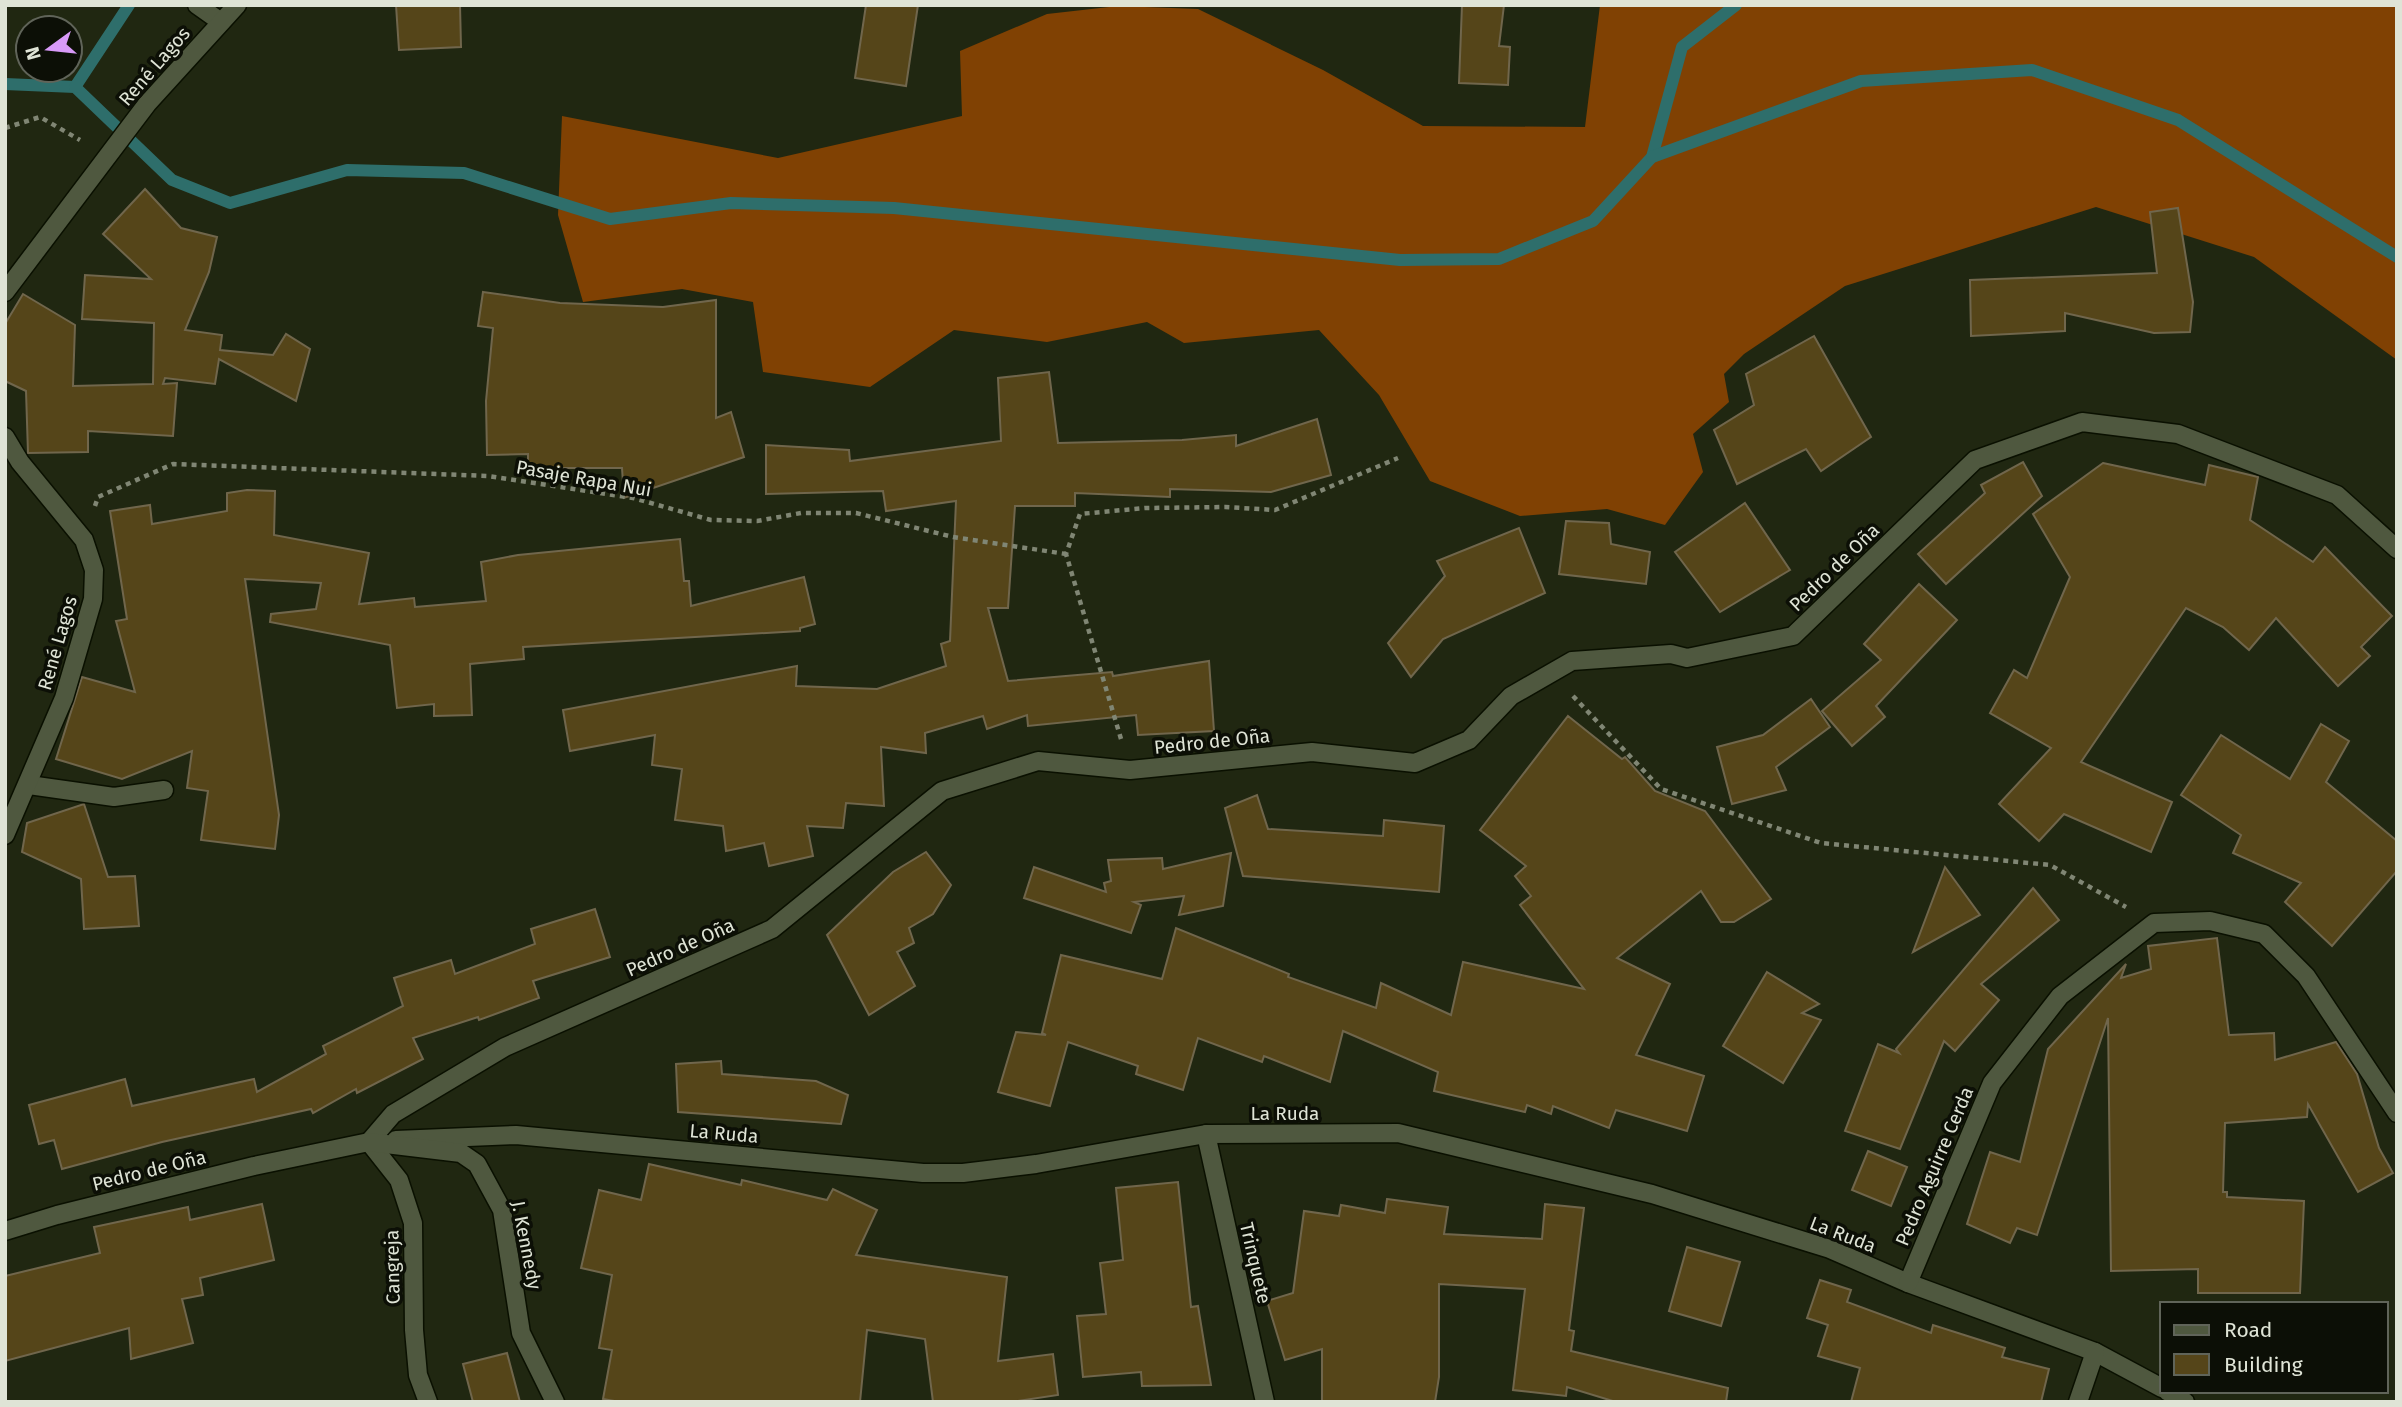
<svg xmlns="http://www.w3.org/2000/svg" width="2402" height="1407" viewBox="0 0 2402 1407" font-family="'Fira Sans',sans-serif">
  <rect width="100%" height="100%" fill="#202711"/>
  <polygon fill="#804103" points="1600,5 2397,5 2397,360 2254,257 2096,207 1845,286 1744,354 1724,374 1729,402 1693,434 1703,472 1665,525 1607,509 1520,516 1430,481 1379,395 1319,330 1184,343 1147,322 1047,342 954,330 870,387 763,372 753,302 682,289 583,302 558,215 562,116 778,158 962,116 960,51 1047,14 1118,6 1198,9 1323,70 1423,126 1585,127"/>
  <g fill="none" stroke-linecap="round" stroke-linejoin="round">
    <g stroke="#2e6e6b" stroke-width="12">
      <polyline points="5,84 75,87 172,180 230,203 347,170 464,173 610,219 731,203 894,208 1400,260 1499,259 1593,221 1652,157 1682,47 1736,5"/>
      <polyline points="75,87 129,5"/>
      <polyline points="1652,157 1861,81 2032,70 2178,120 2397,257"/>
    </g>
  </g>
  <g fill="#554519" stroke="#70664c" stroke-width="2">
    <polygon points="396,5 460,5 461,47 399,50"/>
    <polygon points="866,5 918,5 906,86 855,78"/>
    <polygon points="1462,5 1504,5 1499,46 1510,47 1508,85 1459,83"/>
    <polygon points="145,189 181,228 217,237 209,272 185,330 222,335 220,350 273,355 286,334 310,349 296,401 219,359 215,384 165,378 163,384 177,383 173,436 88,431 88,452 28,453 26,391 5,381 5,324 23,294 75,325 73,386 153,384 154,323 82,319 85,275 151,279 103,234"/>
    <polygon points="2178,208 2193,302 2190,332 2154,333 2065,313 2065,331 1971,336 1970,280 2157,273 2150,212"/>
    <polygon points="483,292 560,303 663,307 716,300 716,418 731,412 744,457 624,498 622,468 528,468 528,454 487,455 486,401 493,328 478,326"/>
    <polygon points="1814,336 1871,437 1821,471 1806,449 1737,484 1714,430 1754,405 1746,374"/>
    <polygon points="1049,372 1058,443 1182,440 1236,435 1236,446 1317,419 1331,475 1271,492 1170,489 1170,497 1075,493 1075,506 1015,506 1008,608 988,608 1008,681 1112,672 1113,676 1209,661 1214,731 1138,735 1136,715 1028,726 1027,715 987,729 983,716 925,733 926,753 881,747 884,806 846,803 843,828 807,826 813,856 769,866 764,843 726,851 723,826 675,820 682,769 652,765 655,735 570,751 563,710 797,666 796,686 877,689 946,666 941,644 950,641 956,501 886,511 883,491 766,494 766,445 849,450 850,461 1001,441 998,378"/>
    <polygon points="2023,462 2042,496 1946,584 1918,554 1985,493 1981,485"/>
    <polygon points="2103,463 2205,485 2209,465 2258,477 2250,520 2313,562 2325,547 2392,616 2361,647 2370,656 2338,686 2276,618 2249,650 2223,627 2186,608 2081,762 2172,802 2151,852 2064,814 2039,841 1999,804 2051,748 1990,713 2014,670 2027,678 2070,577 2033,514"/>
    <polygon points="247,490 275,491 274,535 369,553 359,604 414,598 415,607 486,601 481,562 518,555 680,539 684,581 689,581 691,606 804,577 815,624 800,628 800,631 523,647 524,659 470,664 472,715 434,716 434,704 397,708 390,645 270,622 271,614 316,609 321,583 245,579 279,815 275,849 201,840 208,791 187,788 192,751 122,779 56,759 82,677 135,692 116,621 127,619 110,511 150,505 152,524 227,511 227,493"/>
    <polygon points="1745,503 1790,570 1720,612 1675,552"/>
    <polygon points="1566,521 1609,523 1611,544 1650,552 1646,584 1559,574"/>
    <polygon points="1519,528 1545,593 1443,639 1411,677 1388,643 1445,576 1437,561"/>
    <polygon points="1919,584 1957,620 1876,706 1885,717 1852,746 1822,711 1881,660 1864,644"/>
    <polygon points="1811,699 1830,727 1776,767 1786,790 1732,804 1717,747 1763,735"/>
    <polygon points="1568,716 1622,759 1625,757 1655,791 1705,811 1771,899 1734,922 1721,922 1701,891 1617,958 1670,984 1636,1055 1704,1076 1687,1131 1616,1110 1609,1128 1553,1106 1551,1114 1527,1105 1525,1112 1434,1091 1438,1072 1343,1031 1330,1082 1264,1056 1262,1062 1198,1038 1183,1090 1136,1074 1138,1066 1068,1042 1050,1106 998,1092 1016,1032 1046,1035 1042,1033 1061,955 1162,979 1176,928 1289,974 1288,977 1376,1008 1381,983 1451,1015 1463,962 1584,989 1520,905 1531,896 1515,876 1526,866 1480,830"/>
    <polygon points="2321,724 2349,741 2326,782 2397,841 2397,871 2332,946 2285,902 2301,883 2233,853 2241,835 2181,795 2221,735 2290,779"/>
    <polygon points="1257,795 1268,829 1383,836 1384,820 1444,826 1439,892 1243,876 1225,808"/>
    <polygon points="84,804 108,877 135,876 139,926 84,929 81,879 22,852 27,823"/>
    <polygon points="926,852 951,885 933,914 909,928 914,943 897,952 915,986 869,1015 827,935 893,872"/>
    <polygon points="1231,853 1223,906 1179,915 1184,896 1134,902 1141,905 1131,933 1024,898 1034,867 1106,892 1104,883 1111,881 1108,860 1162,858 1163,869"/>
    <polygon points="1945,867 1980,915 1913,952"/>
    <polygon points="2033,888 2059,920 1981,984 1999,1000 1955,1051 1944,1041 1900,1149 1845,1131 1878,1044 1899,1053 1896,1049"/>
    <polygon points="595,909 610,957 533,981 539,998 479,1020 478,1017 413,1038 423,1059 357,1093 356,1089 313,1113 311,1109 162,1142 62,1169 54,1140 39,1144 29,1105 125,1079 132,1106 254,1079 257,1092 326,1054 323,1046 403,1006 394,978 451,960 455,974 535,944 531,929"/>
    <polygon points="2217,938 2229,1035 2274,1033 2275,1060 2336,1042 2357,1074 2379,1148 2393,1173 2358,1192 2308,1104 2307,1117 2225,1123 2223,1192 2227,1192 2227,1197 2304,1201 2300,1293 2198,1293 2198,1269 2111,1271 2108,1018 2037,1235 2017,1228 2010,1243 1967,1224 1990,1152 2020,1162 2048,1049 2126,964 2121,978 2151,969 2148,946"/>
    <polygon points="1767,972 1819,1004 1802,1013 1821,1020 1783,1083 1723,1046"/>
    <polygon points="721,1061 722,1074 816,1081 848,1095 841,1124 678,1112 676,1064"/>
    <polygon points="1868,1151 1907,1167 1891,1206 1852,1190"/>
    <polygon points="649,1164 741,1185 742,1180 827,1200 833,1189 877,1210 856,1255 1007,1277 998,1361 1053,1354 1058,1395 1011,1402 933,1402 925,1339 867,1330 860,1402 620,1402 603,1399 612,1350 599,1348 612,1275 581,1268 599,1190 641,1200"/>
    <polygon points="1178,1182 1191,1307 1198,1306 1211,1385 1142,1386 1141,1372 1083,1377 1077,1316 1106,1314 1100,1263 1123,1260 1116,1188"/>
    <polygon points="1387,1199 1448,1207 1444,1234 1542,1239 1545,1204 1584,1208 1569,1330 1574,1331 1571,1351 1728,1388 1726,1402 1616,1402 1567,1387 1566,1396 1513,1390 1525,1289 1439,1284 1439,1377 1435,1402 1322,1402 1322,1349 1285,1360 1267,1301 1293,1293 1304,1211 1339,1216 1341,1205 1385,1213"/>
    <polygon points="262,1204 274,1260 200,1278 203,1295 182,1299 193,1343 131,1359 129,1328 5,1361 5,1276 100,1253 94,1227 188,1207 190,1220"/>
    <polygon points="1687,1247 1740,1262 1721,1326 1669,1311"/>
    <polygon points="1820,1280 1851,1290 1847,1302 1931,1333 1933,1325 2005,1348 2002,1357 2049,1369 2041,1402 1851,1402 1860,1368 1818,1356 1828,1325 1807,1318"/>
    <polygon points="507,1353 520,1402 473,1402 463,1364"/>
  </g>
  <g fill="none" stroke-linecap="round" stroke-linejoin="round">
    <g stroke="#0a1000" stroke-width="21">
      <polyline id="lane" points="29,785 114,797 164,790"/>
    </g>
    <g stroke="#0a1000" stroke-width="21">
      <g id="street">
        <polyline points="197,5 221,22"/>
        <polyline points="5,292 147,104 237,5"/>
        <polyline points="5,437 20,462 84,540 94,570 93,599 64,698 5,835"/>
        <polyline points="1206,1134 1265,1402"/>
        <polyline points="396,1140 516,1135 923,1173 963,1173 1036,1164 1206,1134 1398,1133 1652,1194 1830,1249 1908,1283 2095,1352 2162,1388"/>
        <polyline points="369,1142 393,1114 505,1047 772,929 942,791 1038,761 1130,770 1312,752 1415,763 1469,740 1511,696 1572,661 1671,654 1687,658 1793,636 1975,460 2082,422 2178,434 2337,495 2397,549"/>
        <polyline points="369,1142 399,1180 413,1223 414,1330 418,1375 428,1402"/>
        <polyline points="1908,1283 1992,1083 2060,996 2154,923 2210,921 2264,934 2306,976 2397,1113"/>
        <polyline points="2167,1391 2185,1402"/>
        <polyline points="2078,1402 2095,1352"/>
      </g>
    </g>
    <g stroke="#0a1000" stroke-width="21">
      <polyline id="secondary" points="5,1231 57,1215 254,1166 369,1142 461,1153 477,1164 502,1210 521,1333 555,1402"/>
    </g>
    <g stroke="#808674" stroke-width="4.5" stroke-dasharray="5 5" stroke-linecap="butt">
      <polyline points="5,128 40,117 80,140"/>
      <polyline points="95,506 98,497 173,464 488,476 633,498 711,520 757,521 801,513 856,513 953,537 1066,554"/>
      <polyline points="1573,696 1661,789 1821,843 2050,865 2126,907"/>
      <polyline points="1121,739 1066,554 1080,514 1145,508 1225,507 1275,510 1398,458"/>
    </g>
    <use href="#lane" stroke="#4f583f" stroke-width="18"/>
    <use href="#street" stroke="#4f583f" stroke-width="18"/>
    <use href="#secondary" stroke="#4f583f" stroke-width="18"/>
  </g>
  <g text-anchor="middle" stroke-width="7" stroke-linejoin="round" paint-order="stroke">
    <g font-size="19" fill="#dfe4d6" stroke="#0c0f06">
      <text transform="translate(154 66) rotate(-49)" y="7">René Lagos</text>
      <text transform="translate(584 478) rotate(10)" y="7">Pasaje Rapa Nui</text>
      <text transform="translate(1834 567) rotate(-44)" y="7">Pedro de Oña</text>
      <text transform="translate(57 643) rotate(-74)" y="7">René Lagos</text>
      <text transform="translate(1212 741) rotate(-6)" y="7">Pedro de Oña</text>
      <text transform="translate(680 947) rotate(-24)" y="7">Pedro de Oña</text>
      <text x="1285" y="1120">La Ruda</text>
      <text transform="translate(724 1133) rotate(5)" y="7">La Ruda</text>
      <text transform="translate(1934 1166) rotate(-67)" y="7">Pedro Aguirre Cerda</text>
      <text transform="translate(149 1170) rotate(-14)" y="7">Pedro de Oña</text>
      <text transform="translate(1843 1234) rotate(21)" y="7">La Ruda</text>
      <text transform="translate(527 1245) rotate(79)" y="7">J. Kennedy</text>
      <text transform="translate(1256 1263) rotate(77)" y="7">Trinquete</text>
      <text transform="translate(392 1267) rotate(-91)" y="7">Cangreja</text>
    </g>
  </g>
  <rect width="2402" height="1407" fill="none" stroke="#dfe4d6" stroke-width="14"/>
  <rect x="2160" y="1302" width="228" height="91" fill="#0c0f06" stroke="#606459" stroke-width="2"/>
  <rect x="2174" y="1325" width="35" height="10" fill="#4f583f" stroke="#606459" stroke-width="2"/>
  <text x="2224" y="1337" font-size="21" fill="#dfe4d6">Road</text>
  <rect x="2174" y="1354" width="35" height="21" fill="#554519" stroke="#606459" stroke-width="2"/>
  <text x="2224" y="1372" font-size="21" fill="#dfe4d6">Building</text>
  <g transform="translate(49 49) rotate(255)"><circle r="33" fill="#0c0f06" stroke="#606459" stroke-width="2"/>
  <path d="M0-5L12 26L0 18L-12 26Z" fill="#d89af8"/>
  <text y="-10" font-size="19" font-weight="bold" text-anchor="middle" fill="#dfe4d6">N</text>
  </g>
</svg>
